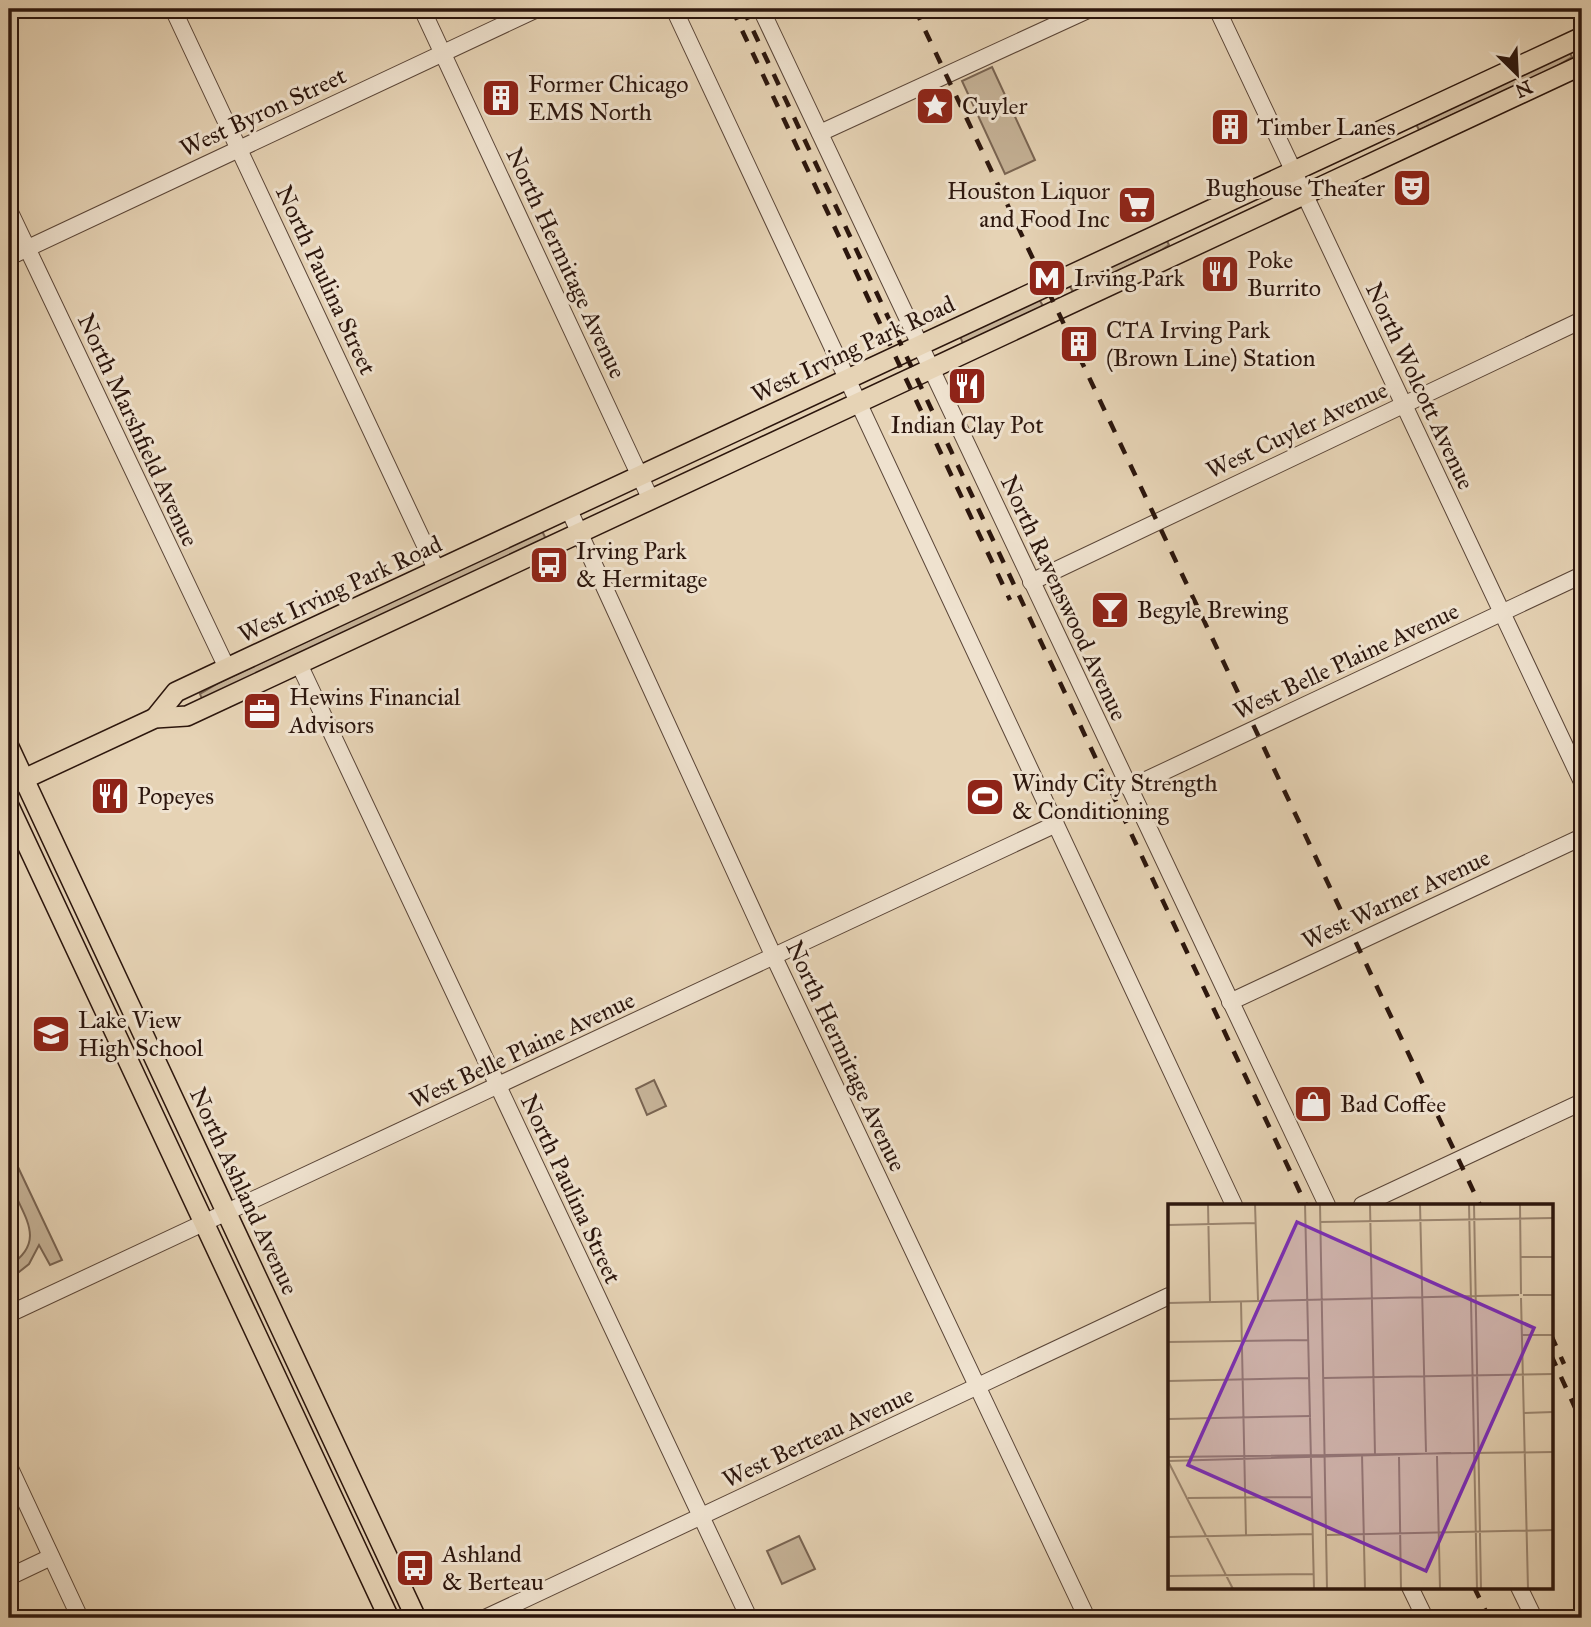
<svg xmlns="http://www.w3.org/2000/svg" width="1591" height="1627" viewBox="0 0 1591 1627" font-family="'IM FELL Great Primer',serif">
  <rect width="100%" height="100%" fill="#e6d3b5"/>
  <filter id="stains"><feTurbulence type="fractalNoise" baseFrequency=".00286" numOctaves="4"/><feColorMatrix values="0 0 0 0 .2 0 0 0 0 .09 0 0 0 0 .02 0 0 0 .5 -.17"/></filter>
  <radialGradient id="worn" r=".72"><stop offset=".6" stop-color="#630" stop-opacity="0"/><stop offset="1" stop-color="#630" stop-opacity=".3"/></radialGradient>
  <g fill="#c6b398" stroke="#796452" stroke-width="2">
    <polygon points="1569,51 1572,57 1547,72 1419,130 1416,124"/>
    <polygon points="992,67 1035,160 1005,174 962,81"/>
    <polygon points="1166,239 1169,245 1160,251 1073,292 1069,285"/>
    <polygon points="1039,299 1043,306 963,344 960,336"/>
    <polygon points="542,531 546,539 202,699 200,694 220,682"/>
    <polygon points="654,1080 666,1106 647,1115 636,1089"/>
    <path d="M9 1148 62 1260 50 1265 39 1245 29 1264 9 1280V1266C53 1238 15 1209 9 1176 7 1168 9 1157 9 1148Z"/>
    <polygon points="799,1536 815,1569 782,1584 767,1551"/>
  </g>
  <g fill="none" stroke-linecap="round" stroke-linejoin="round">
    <g stroke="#5a4537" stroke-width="18">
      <g id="minor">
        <polyline points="173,9 437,571"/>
        <polyline points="422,9 651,500"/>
        <polyline points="674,9 1234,1205"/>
        <polyline points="761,9 1327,1205"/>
        <polyline points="1217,9 1582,782"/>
        <polyline points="820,133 1090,9"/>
        <polyline points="9,210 227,668"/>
        <polyline points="9,257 537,9"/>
        <polyline points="569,510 774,957 1087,1618"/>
        <polyline points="1031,582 1582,320"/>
        <polyline points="299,664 749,1618"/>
        <polyline points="1129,788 1582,575"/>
        <polyline points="1230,1002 1582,837"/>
        <polyline points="1362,1205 1582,1102"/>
        <polyline points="9,1314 1054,825"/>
        <polyline points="9,1466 80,1618"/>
        <polyline points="9,1577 51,1557"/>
        <polyline points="1410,1587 1425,1618"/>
        <polyline points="1519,1587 1534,1618"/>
        <polyline points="485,1618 1169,1296"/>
      </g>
    </g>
    <g stroke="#2c160d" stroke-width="22">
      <g id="major">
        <polyline points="155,718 176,692 227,668 1582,37"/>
        <polyline points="9,747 416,1618"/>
        <polyline points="9,786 155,718 187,716 1582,65"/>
        <polyline points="9,806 389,1618"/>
      </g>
    </g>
    <use href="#minor" stroke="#efe2cf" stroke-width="16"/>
    <use href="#major" stroke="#e6d3b5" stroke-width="19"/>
    <g stroke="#2c160d" stroke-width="4.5" stroke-dasharray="12 12" stroke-linecap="butt">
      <polyline points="732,9 1010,600"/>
      <polyline points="743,9 1306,1205"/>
      <polyline points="915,9 1480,1205"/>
      <polyline points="1551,1335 1564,1364"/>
      <polyline points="1551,1355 1582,1423"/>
      <polyline points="1474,1587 1489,1618"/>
    </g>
  </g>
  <defs>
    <g id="building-square" transform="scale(2.0125)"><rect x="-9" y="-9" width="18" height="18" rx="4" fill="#8f2418" stroke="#efe2cf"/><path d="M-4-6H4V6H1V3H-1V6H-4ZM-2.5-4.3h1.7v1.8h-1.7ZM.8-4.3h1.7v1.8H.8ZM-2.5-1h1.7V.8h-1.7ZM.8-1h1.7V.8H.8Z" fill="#fff"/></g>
    <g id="sight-square" transform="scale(2.0125)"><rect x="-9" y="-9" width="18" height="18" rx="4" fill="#8f2418" stroke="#efe2cf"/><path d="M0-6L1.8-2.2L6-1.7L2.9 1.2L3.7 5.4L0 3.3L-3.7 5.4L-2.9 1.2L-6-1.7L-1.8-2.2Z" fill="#fff"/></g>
    <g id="theatre-square" transform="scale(2.0125)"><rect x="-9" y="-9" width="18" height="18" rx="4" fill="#8f2418" stroke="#efe2cf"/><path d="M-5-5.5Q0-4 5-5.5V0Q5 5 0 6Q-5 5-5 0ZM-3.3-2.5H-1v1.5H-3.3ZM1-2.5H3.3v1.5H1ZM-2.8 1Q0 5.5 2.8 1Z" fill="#fff"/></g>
    <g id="supermarket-square" transform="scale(2.0125)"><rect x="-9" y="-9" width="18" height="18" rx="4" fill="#8f2418" stroke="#efe2cf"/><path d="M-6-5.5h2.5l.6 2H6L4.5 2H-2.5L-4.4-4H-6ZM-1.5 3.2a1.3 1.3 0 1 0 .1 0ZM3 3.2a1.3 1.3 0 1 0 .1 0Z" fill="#fff"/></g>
    <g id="restaurant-square" transform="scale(2.0125)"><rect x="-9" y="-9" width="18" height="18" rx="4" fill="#8f2418" stroke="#efe2cf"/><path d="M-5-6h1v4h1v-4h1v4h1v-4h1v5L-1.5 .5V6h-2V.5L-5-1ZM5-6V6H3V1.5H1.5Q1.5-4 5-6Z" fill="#fff"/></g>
    <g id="metro-square" transform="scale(2.0125)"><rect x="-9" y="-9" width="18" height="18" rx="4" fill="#8f2418" stroke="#efe2cf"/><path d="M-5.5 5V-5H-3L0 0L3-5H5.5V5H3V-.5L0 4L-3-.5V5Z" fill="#fff"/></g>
    <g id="bus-square" transform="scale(2.0125)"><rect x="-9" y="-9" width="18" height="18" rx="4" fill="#8f2418" stroke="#efe2cf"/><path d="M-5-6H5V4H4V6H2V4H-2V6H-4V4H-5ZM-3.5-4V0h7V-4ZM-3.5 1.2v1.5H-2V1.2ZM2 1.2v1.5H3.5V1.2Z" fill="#fff"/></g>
    <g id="bar-square" transform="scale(2.0125)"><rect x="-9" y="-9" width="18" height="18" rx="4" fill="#8f2418" stroke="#efe2cf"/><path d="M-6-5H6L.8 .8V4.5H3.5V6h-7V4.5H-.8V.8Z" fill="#fff"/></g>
    <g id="office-square" transform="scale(2.0125)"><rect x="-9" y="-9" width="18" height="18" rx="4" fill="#8f2418" stroke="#efe2cf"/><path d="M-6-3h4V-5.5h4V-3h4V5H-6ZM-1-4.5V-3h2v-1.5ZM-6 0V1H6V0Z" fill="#fff"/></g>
    <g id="stadium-square" transform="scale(2.0125)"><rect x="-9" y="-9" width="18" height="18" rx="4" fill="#8f2418" stroke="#efe2cf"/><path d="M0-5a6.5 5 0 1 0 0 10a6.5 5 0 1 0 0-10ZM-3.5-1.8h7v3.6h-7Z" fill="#fff"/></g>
    <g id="school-square" transform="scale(2.0125)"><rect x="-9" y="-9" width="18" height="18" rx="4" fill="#8f2418" stroke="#efe2cf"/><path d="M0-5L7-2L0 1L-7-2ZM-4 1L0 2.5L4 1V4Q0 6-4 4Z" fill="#fff"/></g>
    <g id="shop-square" transform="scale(2.0125)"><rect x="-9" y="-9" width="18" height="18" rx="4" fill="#8f2418" stroke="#efe2cf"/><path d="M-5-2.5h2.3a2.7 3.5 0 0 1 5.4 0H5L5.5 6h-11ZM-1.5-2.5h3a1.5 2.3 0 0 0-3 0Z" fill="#fff"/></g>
  </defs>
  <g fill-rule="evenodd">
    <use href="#building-square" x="501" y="98"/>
    <use href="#sight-square" x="935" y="106"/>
    <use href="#building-square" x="1230" y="127"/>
    <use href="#theatre-square" x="1412" y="188"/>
    <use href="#supermarket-square" x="1137" y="205"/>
    <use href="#restaurant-square" x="1220" y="274"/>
    <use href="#metro-square" x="1047" y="278"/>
    <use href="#building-square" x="1079" y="344"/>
    <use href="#restaurant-square" x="967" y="386"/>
    <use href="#bus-square" x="549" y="565"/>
    <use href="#bar-square" x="1110" y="610"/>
    <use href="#office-square" x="262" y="711"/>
    <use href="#restaurant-square" x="110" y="796"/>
    <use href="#stadium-square" x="985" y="797"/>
    <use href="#school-square" x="51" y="1034"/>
    <use href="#shop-square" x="1313" y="1104"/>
    <use href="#bus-square" x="415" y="1568"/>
  </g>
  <g text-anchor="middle" stroke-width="6" stroke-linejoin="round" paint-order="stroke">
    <g font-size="24" fill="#2c160d" stroke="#efe2cf" text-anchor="start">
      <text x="528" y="92">Former Chicago<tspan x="528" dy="28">EMS North</tspan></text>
      <text x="962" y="114">Cuyler</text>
      <text x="1257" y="135">Timber Lanes</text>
      <text x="1385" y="196" text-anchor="end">Bughouse Theater</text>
      <text x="1110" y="199" text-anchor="end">Houston Liquor<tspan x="1110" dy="28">and Food Inc</tspan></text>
      <text x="1247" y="268">Poke<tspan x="1247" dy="28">Burrito</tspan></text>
      <text x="1074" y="286">Irving Park</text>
      <text x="1106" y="338">CTA Irving Park<tspan x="1106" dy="28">(Brown Line) Station</tspan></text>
      <text x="967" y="433" text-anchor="middle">Indian Clay Pot</text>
      <text x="576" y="559">Irving Park<tspan x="576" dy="28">&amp; Hermitage</tspan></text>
      <text x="1137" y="618">Begyle Brewing</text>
      <text x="289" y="705">Hewins Financial<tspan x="289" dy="28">Advisors</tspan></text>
      <text x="1012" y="791">Windy City Strength<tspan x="1012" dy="28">&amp; Conditioning</tspan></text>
      <text x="137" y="804">Popeyes</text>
      <text x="78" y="1028">Lake View<tspan x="78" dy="28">High School</tspan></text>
      <text x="1340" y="1112">Bad Coffee</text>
      <text x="442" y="1562">Ashland<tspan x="442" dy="28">&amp; Berteau</tspan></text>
    </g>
    <g font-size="24" fill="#2c160d" stroke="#efe2cf">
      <text transform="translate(263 112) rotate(-25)" y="8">West Byron Street</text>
      <text transform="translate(566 263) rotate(65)" y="8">North Hermitage Avenue</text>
      <text transform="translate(326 280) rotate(65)" y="8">North Paulina Street</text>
      <text transform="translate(853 349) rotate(-25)" y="8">West Irving Park Road</text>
      <text transform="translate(1420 386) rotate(65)" y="8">North Wolcott Avenue</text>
      <text transform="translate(138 430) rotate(65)" y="8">North Marshfield Avenue</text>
      <text transform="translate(1297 430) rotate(-25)" y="8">West Cuyler Avenue</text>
      <text transform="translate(340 589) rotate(-25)" y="8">West Irving Park Road</text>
      <text transform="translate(1064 598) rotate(65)" y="8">North Ravenswood Avenue</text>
      <text transform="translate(1346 661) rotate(-25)" y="8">West Belle Plaine Avenue</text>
      <text transform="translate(1396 899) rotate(-25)" y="8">West Warner Avenue</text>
      <text transform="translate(522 1050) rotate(-25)" y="8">West Belle Plaine Avenue</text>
      <text transform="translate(846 1056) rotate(65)" y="8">North Hermitage Avenue</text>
      <text transform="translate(571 1189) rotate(65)" y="8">North Paulina Street</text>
      <text transform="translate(244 1191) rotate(65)" y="8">North Ashland Avenue</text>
      <text transform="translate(818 1437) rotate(-25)" y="8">West Berteau Avenue</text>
    </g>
  </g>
  <g transform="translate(1168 1204)">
    <rect width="385" height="385" fill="#e6d3b5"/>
    <path fill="none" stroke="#9c8772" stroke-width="2" d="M40 0 42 98M87 0 90 96M137 0 146 385M152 0 159 385M202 0 207 251M252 0 258 248M301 0 309 385M306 0 313 385M352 0 353 90M152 18 385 14M0 21 88 19M353 53H385M355 91H385M353 94 360 385M73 98 78 331M0 99 351 91M354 131H385M0 138 141 136M156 174 385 170M0 177 141 174M356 209 385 208M0 215 143 212M194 250 197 385M269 252 272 385M0 253 385 248M231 253 233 385M0 257 283 249M0 257 65 385M20 294 144 293M0 322 1 385M158 331 385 326M0 333 145 330M1 372 146 370"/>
    <path fill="#7b2cbf" fill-opacity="0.15" stroke="#7b2cbf" stroke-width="3.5" d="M129 18 366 124 258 367 20 261Z"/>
    <rect width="385" height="385" fill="none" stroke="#2c160d" stroke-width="3.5"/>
  </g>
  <rect width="1591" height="1627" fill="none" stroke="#e6d3b5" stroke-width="35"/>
  <rect x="10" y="10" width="1570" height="1606" fill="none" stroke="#2c160d" stroke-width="3.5"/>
  <rect x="18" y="18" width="1556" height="1592" fill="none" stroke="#2c160d" stroke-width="2"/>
  <g transform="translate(1517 74) rotate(156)" stroke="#efe2cf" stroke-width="5" paint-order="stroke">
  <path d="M0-5L12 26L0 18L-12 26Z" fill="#2c160d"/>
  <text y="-10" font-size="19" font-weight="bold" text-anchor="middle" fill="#2c160d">N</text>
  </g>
  <rect width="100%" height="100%" filter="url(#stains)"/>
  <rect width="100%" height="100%" fill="url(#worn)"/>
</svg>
